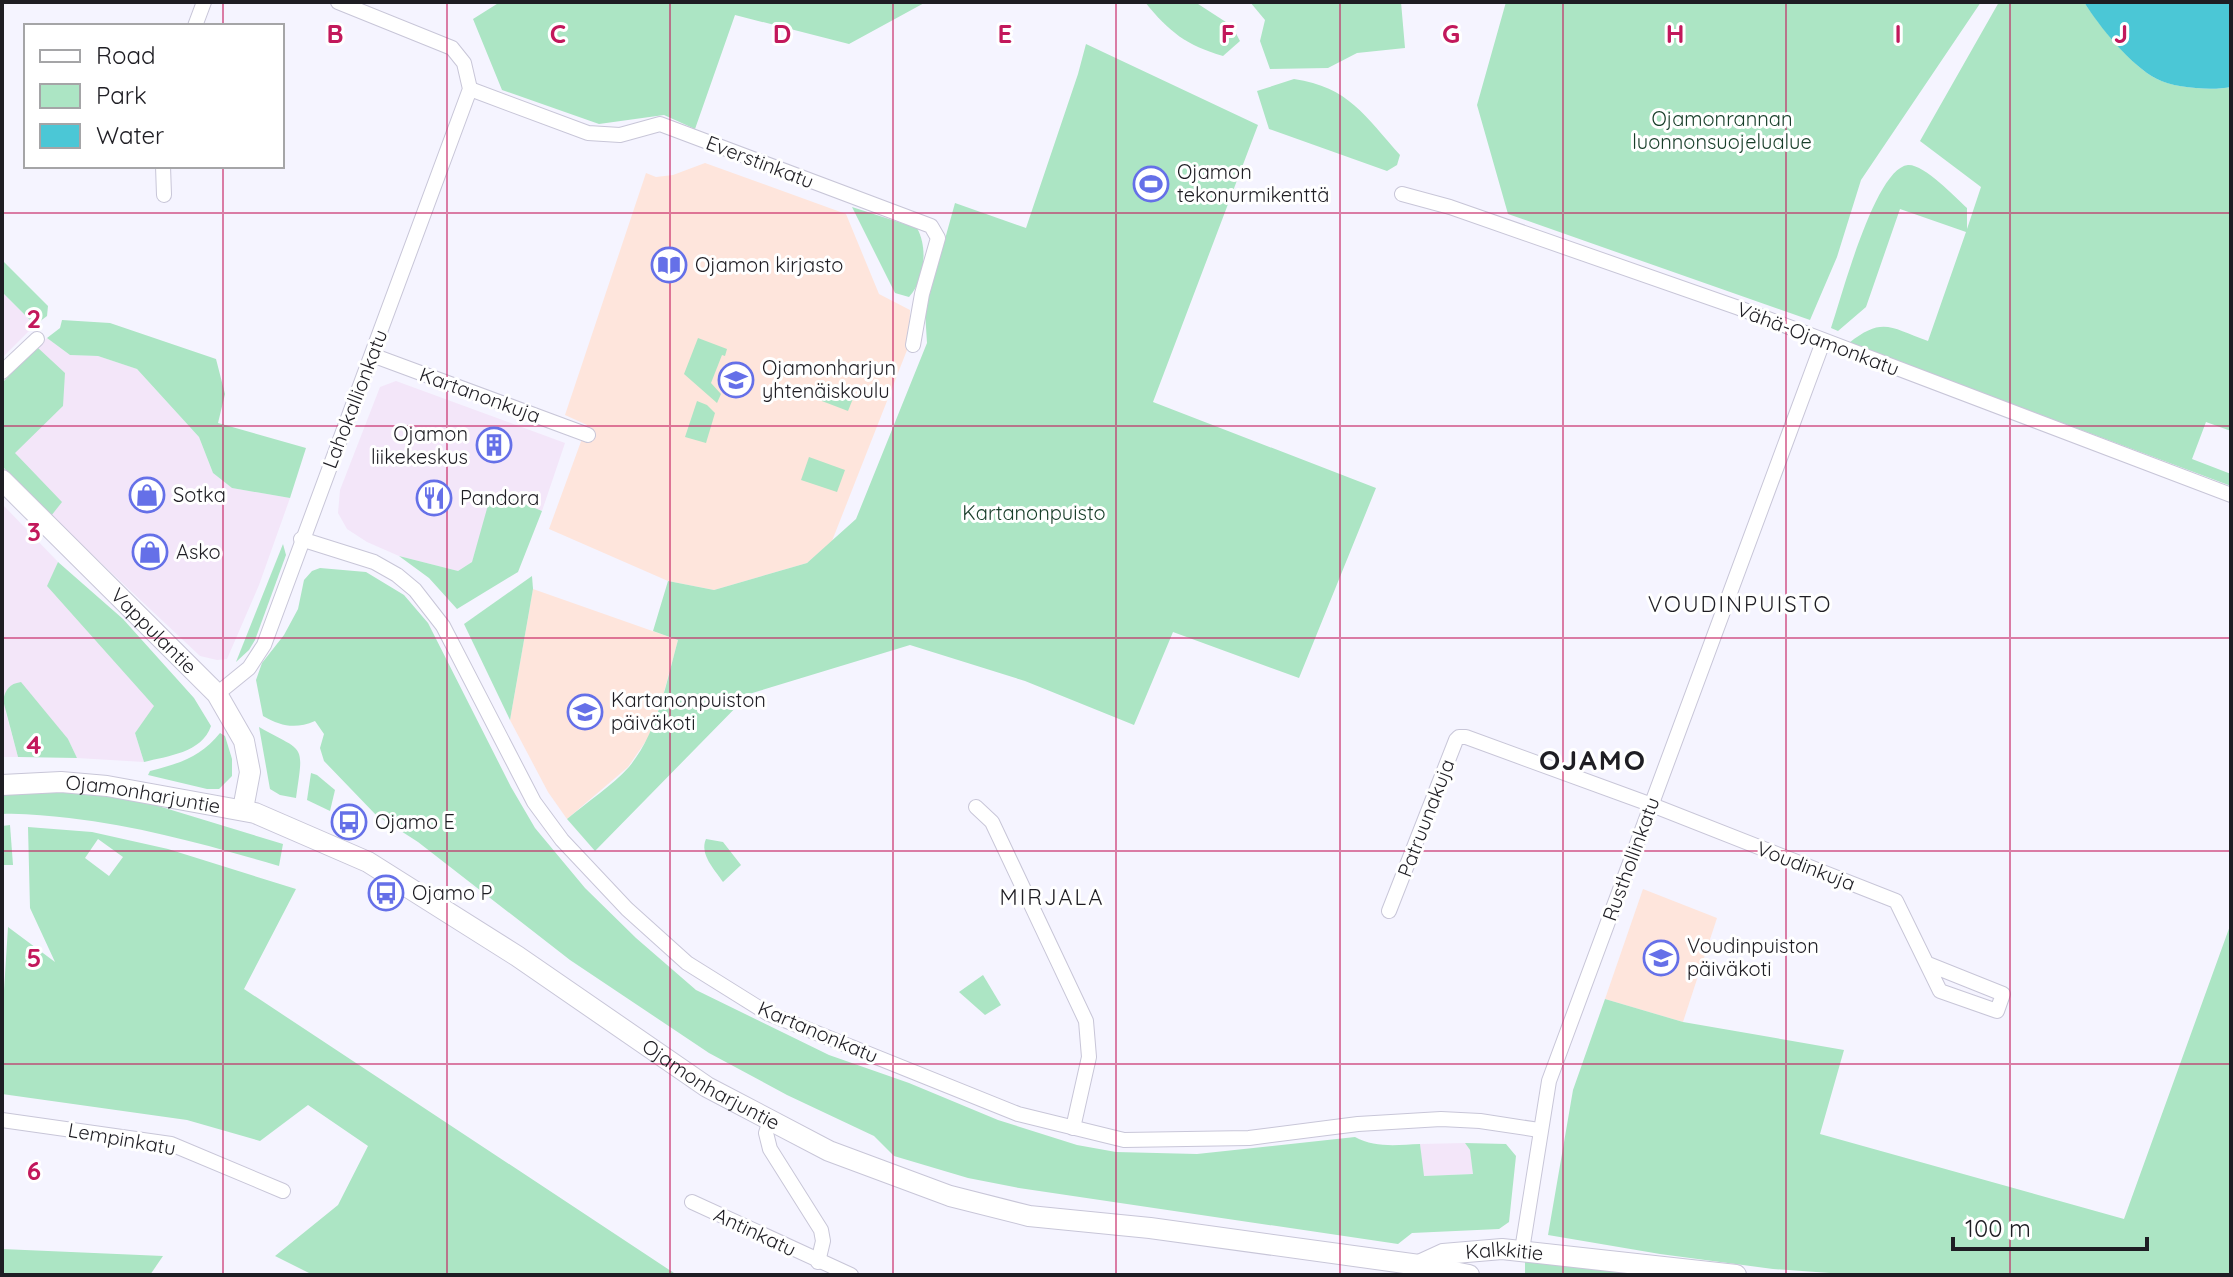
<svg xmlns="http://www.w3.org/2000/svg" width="2233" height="1277" viewBox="0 0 2233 1277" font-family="Quicksand,sans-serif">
  <rect width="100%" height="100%" fill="#f5f4ff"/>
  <g fill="#f3e6f9">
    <polygon points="2,292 35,325 2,358"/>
    <polygon points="47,338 70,355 98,356 137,369 199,437 213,473 232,488 290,498 259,585 227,659 217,660 200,656 51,516 14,453 63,406 37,347"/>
    <polygon points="396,381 565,443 542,511 500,494 492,498 472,562 458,571 399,556 367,542 347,529 338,513 340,490 380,387"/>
    <polygon points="2,504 58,562 48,586 155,706 135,733 144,762 77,758 68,739 5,710 18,757 2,757"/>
    <polygon points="1465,1143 1470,1150 1474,1174 1423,1176 1420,1144"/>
  </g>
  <g fill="#fee5dc">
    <polygon points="705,163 846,214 879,294 910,310 909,345 832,541 807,563 714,590 668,581 549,529 587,425 565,415 646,173 656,177 673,175"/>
    <polygon points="533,589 678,640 661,703 648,738 628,767 567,819 548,792 510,720"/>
    <polygon points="1643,889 1717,918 1683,1022 1605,999"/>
  </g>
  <g fill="#ace5c4" fill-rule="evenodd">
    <polygon points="500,2 926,2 849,44 735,15 695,129 664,115 599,124 502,90 473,19"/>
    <path d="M1145 2H1195L1232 26 1240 41 1223 56C1186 45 1169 32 1145 2Z"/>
    <polygon points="1250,2 1401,2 1405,48 1357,53 1328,68 1270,69 1260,41 1265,20"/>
    <polygon points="1506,2 1981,2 1861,180 1837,257 1810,320 1508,214 1477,105"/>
    <path d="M1999 2H2084C2100 26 2131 66 2157 79 2175 88 2212 91 2231 87V431L2206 422 2192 459 2231 474V486L1849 343C1883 316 1891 328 1928 341L1966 232 1900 209 1866 307 1838 331 1831 328C1841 299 1875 168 1908 165 1924 164 1955 197 1967 208V229L1981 187 1920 141Z"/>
    <path d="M1086 44 1258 125 1153 402 1376 488 1299 678 1173 632 1134 725 1025 681 910 645 749 694 595 851 567 819C587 802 612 786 629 767 658 732 666 683 678 640L653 631 668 581 714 590 807 563 856 519 927 343 925 311 955 203 1026 228 1078 74Z"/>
    <path d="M1294 79C1349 87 1365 116 1400 155L1397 165 1387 171 1269 129 1257 91Z"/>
    <path d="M852 207 917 228C928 248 925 279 909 297L895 293Z"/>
    <polygon points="2,260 48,306 47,316 35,325 2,292"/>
    <polygon points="62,320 110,323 216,359 225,394 218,423 306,448 290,498 232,488 213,473 199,437 137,369 98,356 70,355 47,338 60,328"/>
    <polygon points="698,338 727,349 725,356 722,355 711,383 721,394 717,403 684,374"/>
    <polygon points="37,347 65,373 63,406 15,453 62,502 51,516 2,466 2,383"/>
    <polygon points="820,383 854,396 848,411 814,398"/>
    <polygon points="697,401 707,405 715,413 706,443 685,437"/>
    <polygon points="809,457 845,470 837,492 801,480"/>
    <polygon points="500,494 542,511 518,572 457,609 429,578 399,556 458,571 472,562 488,505 492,498"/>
    <polygon points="283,544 286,555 255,640 249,650 236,662"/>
    <path d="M58 562 123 619 194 698 211 726C202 753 167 756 144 762L135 733 154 706 47 586Z"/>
    <path d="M320 568 366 572 404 595 428 623 511 787 535 828 585 888 636 938 696 990 829 1055 909 1083 998 1120 1077 1145 1116 1152 1197 1154 1355 1137C1375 1148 1397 1145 1420 1144L1424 1176 1473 1174 1470 1150 1465 1143 1506 1144 1516 1156 1509 1222 1499 1229 1412 1233 1398 1244 1019 1188 968 1178 894 1156 874 1136 787 1095 709 1053 570 960 418 842 376 815 324 761 320 748 324 734 315 721C296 729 282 727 263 716L256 680 262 663 284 635 298 609 304 580 312 571Z"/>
    <polygon points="532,576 533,589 510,720 464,624"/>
    <path d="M21 682 68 739 77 758 18 757 3 700C6 689 9 684 21 682Z"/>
    <path d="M259 727C305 753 304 742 296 798L280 795 270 789Z"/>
    <path d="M220 733 225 736 232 759V776L219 789H207L148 775 150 771C178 764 201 757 220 733Z"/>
    <polygon points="311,773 317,775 335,790 330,811 307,800"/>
    <path d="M61 791 142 801 283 844 279 866C207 845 144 827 69 818 47 816 25 813 2 814V794Z"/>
    <polygon points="10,825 13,865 2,865 2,826"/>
    <path d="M28 827 92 832 168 849 296 889 244 989 677 1275H313L275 1256 338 1205 368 1146 308 1105 260 1141 187 1120 2 1094V1022L8 927 55 962 30 908ZM98 839 123 857 109 876 85 858Z"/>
    <path d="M706 839 723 842 741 865 723 882C715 870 699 854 706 839Z"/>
    <polygon points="2231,923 2231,1275 1859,1275 1773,1269 1660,1254 1548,1235 1573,1090 1605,999 1683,1022 1844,1050 1820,1134 2124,1219"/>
    <polygon points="983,975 1001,1005 985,1015 959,992"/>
    <polygon points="2,1249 163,1256 150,1275 2,1275"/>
    <polygon points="1525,1259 1679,1275 1525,1275"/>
  </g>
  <path fill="#4bc7d6" d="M2084 2H2231V87C2212 91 2174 88 2157 79 2131 66 2099 26 2084 2Z"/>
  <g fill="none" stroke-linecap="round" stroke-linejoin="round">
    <g stroke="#c8c6d8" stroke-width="16">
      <g id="street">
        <polyline points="195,26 204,2"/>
        <polyline points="470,89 588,133 620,135 660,124 931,226 938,238 922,294 913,345"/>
        <polyline points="163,166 164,195"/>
        <polyline points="1402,194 1450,207 1739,308 2231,495"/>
        <polyline points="372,355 588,435"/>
        <polyline points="2,372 37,339"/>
        <polyline points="301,539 374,562 397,575 415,590 443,626 534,802 562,840 627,909 687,963 767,1013 1018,1114 1124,1140 1249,1138 1358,1124 1441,1119 1480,1121 1539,1130"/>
        <polyline points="217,694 249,668 264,645 470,89 464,63 452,48 338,2"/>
        <polyline points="976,807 992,822 1086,1021 1089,1057 1073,1128"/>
        <polyline points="1389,911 1456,740 1459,737 1466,737 1652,805 1896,901 1940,991 1997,1011 2003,994 1928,964"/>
        <polyline points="2,1120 171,1144 283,1191"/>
        <polyline points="770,1121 766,1133 770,1149 821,1230 823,1241 818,1262"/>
        <polyline points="692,1202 851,1275"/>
        <polyline points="1522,1250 1549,1081 1823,342"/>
      </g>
    </g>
    <g stroke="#c8c6d8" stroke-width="22">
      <g id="secondary">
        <path id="s1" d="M2 480 217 694 244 741 250 772 243 809"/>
        <path id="s2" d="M2 785 61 782 107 786 255 813 368 862 517 956 707 1087 829 1151 950 1196 1029 1216 1150 1228 1419 1265 1469 1275"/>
        <path id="s3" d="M1419 1265 1443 1254 1502 1249 1736 1275"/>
      </g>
    </g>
    <use href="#street" stroke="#fff" stroke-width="14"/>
    <use href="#secondary" stroke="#fff" stroke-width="20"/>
  </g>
  <path fill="none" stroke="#c2185b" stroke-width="2" stroke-opacity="0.55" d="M223 2V26M447 2V1275M670 2V1275M893 2V1275M1116 2V1275M1340 2V1275M1563 2V1275M1786 2V1275M2010 2V1275M223 166V1275M2 213H2231M2 426H2231M2 638H2231M2 851H2231M2 1064H2231"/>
  <defs>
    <g id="stadium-ring" transform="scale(1.8)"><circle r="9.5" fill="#fff" stroke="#6570e8" stroke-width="1.5"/><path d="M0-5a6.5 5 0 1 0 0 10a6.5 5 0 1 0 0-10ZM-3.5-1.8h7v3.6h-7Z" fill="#6570e8"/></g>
    <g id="library-ring" transform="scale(1.8)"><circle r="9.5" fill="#fff" stroke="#6570e8" stroke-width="1.5"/><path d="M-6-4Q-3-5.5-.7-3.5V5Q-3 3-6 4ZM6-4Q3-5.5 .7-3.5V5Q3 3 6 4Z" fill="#6570e8"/></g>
    <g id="school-ring" transform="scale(1.8)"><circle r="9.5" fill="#fff" stroke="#6570e8" stroke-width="1.5"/><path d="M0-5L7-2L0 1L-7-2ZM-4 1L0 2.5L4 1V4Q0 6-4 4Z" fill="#6570e8"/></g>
    <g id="building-ring" transform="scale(1.8)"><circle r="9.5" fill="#fff" stroke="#6570e8" stroke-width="1.5"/><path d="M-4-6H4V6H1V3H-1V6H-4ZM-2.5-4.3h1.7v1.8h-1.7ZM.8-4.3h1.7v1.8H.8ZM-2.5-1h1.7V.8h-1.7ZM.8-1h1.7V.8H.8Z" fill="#6570e8"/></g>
    <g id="shop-ring" transform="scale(1.8)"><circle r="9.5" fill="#fff" stroke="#6570e8" stroke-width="1.5"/><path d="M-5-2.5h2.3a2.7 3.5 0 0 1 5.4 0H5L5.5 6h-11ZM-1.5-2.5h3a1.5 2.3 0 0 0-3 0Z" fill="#6570e8"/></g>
    <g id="restaurant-ring" transform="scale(1.8)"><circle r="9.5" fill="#fff" stroke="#6570e8" stroke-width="1.5"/><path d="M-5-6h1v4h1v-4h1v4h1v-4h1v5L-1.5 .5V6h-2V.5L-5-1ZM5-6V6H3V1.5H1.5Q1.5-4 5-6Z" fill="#6570e8"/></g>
    <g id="bus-ring" transform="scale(1.8)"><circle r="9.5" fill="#fff" stroke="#6570e8" stroke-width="1.5"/><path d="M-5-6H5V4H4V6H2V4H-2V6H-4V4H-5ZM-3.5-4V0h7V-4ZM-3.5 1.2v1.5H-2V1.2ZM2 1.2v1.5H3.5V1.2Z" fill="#6570e8"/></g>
  </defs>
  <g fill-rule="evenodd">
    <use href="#stadium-ring" x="1151" y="184"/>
    <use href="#library-ring" x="669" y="265"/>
    <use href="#school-ring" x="736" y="380"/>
    <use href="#building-ring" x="494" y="445"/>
    <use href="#shop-ring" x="147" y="495"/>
    <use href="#restaurant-ring" x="434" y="498"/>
    <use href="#shop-ring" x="150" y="552"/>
    <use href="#school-ring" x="585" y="712"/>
    <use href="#bus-ring" x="349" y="822"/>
    <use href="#bus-ring" x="386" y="893"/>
    <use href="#school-ring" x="1661" y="958"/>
  </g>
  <g text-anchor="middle" stroke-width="6" stroke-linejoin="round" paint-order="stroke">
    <g font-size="20" fill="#173d29" stroke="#fff">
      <text x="1722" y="126">Ojamonrannan<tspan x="1722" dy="23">luonnonsuojelualue</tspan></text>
      <text x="1034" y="520">Kartanonpuisto</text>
    </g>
    <g font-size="20" fill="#1e1d23" stroke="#fff">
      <text transform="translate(760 162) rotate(21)" y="7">Everstinkatu</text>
      <text transform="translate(1818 339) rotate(21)" y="7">Vähä-Ojamonkatu</text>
      <text transform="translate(480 395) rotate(20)" y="7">Kartanonkuja</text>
      <text transform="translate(355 399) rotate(-69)" y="7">Lahokallionkatu</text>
      <text dy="7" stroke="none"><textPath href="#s1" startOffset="214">Vappulantie</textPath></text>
      <text dy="7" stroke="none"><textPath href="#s2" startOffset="142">Ojamonharjuntie</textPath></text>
      <text transform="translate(1426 818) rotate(-69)" y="7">Patruunakuja</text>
      <text transform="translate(1631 859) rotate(-70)" y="7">Rusthollinkatu</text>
      <text transform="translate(1806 866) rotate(21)" y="7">Voudinkuja</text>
      <text transform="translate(818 1032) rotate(23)" y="7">Kartanonkatu</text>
      <text dy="7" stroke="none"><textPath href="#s2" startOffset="788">Ojamonharjuntie</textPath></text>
      <text transform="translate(122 1139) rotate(10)" y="7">Lempinkatu</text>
      <text transform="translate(755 1232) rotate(25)" y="7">Antinkatu</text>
      <text dy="7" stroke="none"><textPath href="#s3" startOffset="88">Kalkkitie</textPath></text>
    </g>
    <g font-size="20" fill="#1e1d23" stroke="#fff" text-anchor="start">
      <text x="1177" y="179">Ojamon<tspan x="1177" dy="23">tekonurmikenttä</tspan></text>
      <text x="695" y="272">Ojamon kirjasto</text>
      <text x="762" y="375">Ojamonharjun<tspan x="762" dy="23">yhtenäiskoulu</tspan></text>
      <text x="468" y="441" text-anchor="end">Ojamon<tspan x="468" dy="23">liikekeskus</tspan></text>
      <text x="173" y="502">Sotka</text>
      <text x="460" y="505">Pandora</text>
      <text x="176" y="559">Asko</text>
      <text x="611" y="707">Kartanonpuiston<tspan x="611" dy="23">päiväkoti</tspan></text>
      <text x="375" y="829">Ojamo E</text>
      <text x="412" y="900">Ojamo P</text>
      <text x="1687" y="953">Voudinpuiston<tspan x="1687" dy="23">päiväkoti</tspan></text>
    </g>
    <g font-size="22" letter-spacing="2" fill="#1e1d23" stroke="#fff">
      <text x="1740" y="612">VOUDINPUISTO</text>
      <text x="1052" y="905">MIRJALA</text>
    </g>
    <g font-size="28" font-weight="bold" letter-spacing="2" fill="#1e1d23" stroke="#fff">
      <text x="1593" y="770">OJAMO</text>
    </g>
  </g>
  <g font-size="26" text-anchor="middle" font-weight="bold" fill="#c2185b" stroke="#fff" stroke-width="6" stroke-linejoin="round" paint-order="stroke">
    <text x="335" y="43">B</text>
    <text x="558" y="43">C</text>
    <text x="782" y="43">D</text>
    <text x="1005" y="43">E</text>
    <text x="1228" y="43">F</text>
    <text x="1451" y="43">G</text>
    <text x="1675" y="43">H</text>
    <text x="1898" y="43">I</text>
    <text x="2121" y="43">J</text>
    <text x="34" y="328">2</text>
    <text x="34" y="541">3</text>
    <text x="34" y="754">4</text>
    <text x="34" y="967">5</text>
    <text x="34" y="1180">6</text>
  </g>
  <rect width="2233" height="1277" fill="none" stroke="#1e1d23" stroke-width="8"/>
  <rect x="24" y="24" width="260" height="144" fill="#ffffff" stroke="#a5a5a7" stroke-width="2"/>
  <rect x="40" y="50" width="40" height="12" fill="#ffffff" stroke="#a5a5a7" stroke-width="2"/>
  <text x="96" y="64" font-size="24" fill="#1e1d23">Road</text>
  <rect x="40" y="84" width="40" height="24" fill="#ace5c4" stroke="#a5a5a7" stroke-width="2"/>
  <text x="96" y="104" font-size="24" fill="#1e1d23">Park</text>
  <rect x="40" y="124" width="40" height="24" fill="#4bc7d6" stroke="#a5a5a7" stroke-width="2"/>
  <text x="96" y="144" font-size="24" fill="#1e1d23">Water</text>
  <path d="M1953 1237v12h194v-12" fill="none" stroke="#1e1d23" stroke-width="4"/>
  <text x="1965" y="1237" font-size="24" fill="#1e1d23" stroke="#ffffff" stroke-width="6" paint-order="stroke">100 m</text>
</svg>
